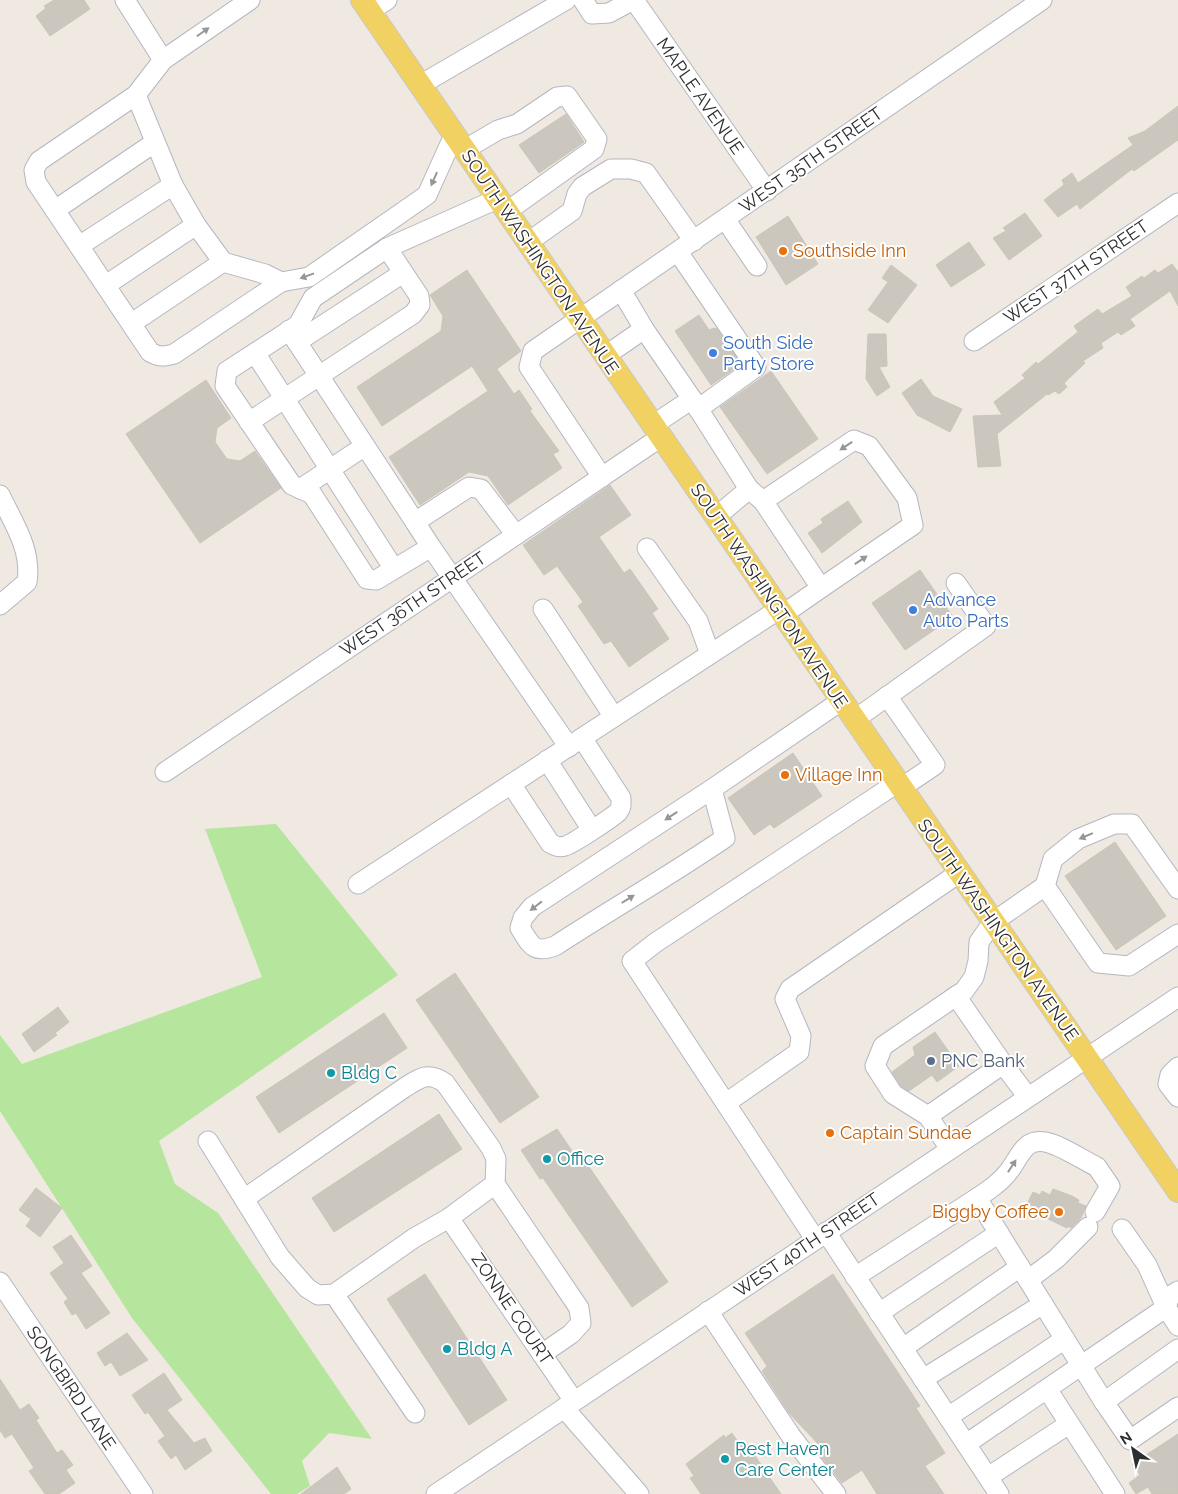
<svg xmlns="http://www.w3.org/2000/svg" width="1178" height="1494" viewBox="0 0 1178 1494" font-family="Raleway,sans-serif">
  <rect width="100%" height="100%" fill="#efe9e1"/>
  <polygon fill="#b6e59e" points="276,824 398,975 159,1141 175,1184 218,1213 372,1439 329,1433 302,1461 310,1486 297,1494 271,1494 132,1318 0,1111 0,1035 22,1064 262,977 205,829"/>
  <g fill="#cbc7bf" stroke="#cbc5ba">
    <polygon points="54,0 84,0 90,9 50,36 36,16 46,8 44,6"/>
    <polygon points="1178,106 1178,140 1134,171 1132,169 1080,209 1077,204 1058,217 1044,200 1064,185 1062,180 1072,173 1078,183 1133,145 1128,138 1145,131"/>
    <polygon points="566,114 584,142 539,173 519,145"/>
    <polygon points="1025,213 1042,236 1009,260 993,238 1006,231 1003,228"/>
    <polygon points="788,216 818,264 786,285 756,237"/>
    <polygon points="969,242 985,265 951,287 936,265"/>
    <polygon points="1172,264 1178,272 1178,306 1170,291 1130,319 1135,326 1121,335 1118,332 1101,343 1103,348 1083,361 1085,363 1064,383 1067,387 1059,394 1055,391 1048,395 1047,394 997,434 1001,466 978,467 973,416 1002,415 994,402 1025,378 1022,375 1036,362 1038,364 1078,332 1074,326 1098,309 1102,314 1132,296 1126,287 1142,276 1144,278 1155,270 1158,273"/>
    <polygon points="891,265 917,285 888,323 868,310 888,282 882,278"/>
    <polygon points="467,270 521,351 497,369 514,394 519,390 532,409 530,411 559,451 553,454 562,468 508,505 488,476 469,472 420,505 389,457 488,391 472,366 382,426 357,387 441,331 443,316 430,295"/>
    <polygon points="699,315 709,330 714,328 717,329 741,364 711,385 675,331"/>
    <polygon points="868,334 886,334 887,366 879,367 890,387 877,396 866,379"/>
    <polygon points="771,371 818,439 767,474 720,407"/>
    <polygon points="921,379 933,396 962,409 950,432 917,415 902,393"/>
    <polygon points="206,380 231,418 217,428 215,442 227,459 240,461 255,451 281,488 200,543 126,434"/>
    <polygon points="610,485 631,515 599,537 624,573 630,569 658,609 652,613 669,639 629,667 611,641 604,644 578,606 583,602 557,566 544,575 523,545"/>
    <polygon points="848,501 862,522 822,553 808,533 823,523 821,519"/>
    <polygon points="920,570 953,617 905,650 872,603"/>
    <polygon points="793,753 822,796 774,828 770,824 754,835 728,798"/>
    <polygon points="1115,842 1166,916 1116,950 1065,876"/>
    <polygon points="455,973 539,1097 500,1123 416,1000"/>
    <polygon points="58,1007 69,1022 55,1033 57,1035 34,1052 22,1034"/>
    <polygon points="384,1013 407,1048 279,1133 256,1097"/>
    <polygon points="935,1032 959,1066 937,1082 932,1075 909,1091 901,1086 892,1072 915,1055 913,1047"/>
    <polygon points="439,1114 462,1149 334,1232 312,1198"/>
    <polygon points="557,1129 579,1161 583,1158 668,1282 632,1307 543,1178 540,1179 521,1150"/>
    <polygon points="36,1188 62,1208 40,1237 26,1226 31,1219 19,1210"/>
    <polygon points="1053,1189 1072,1196 1079,1200 1078,1203 1086,1206 1081,1218 1071,1228 1068,1226 1067,1228 1025,1208 1033,1192 1040,1195 1042,1191 1050,1195"/>
    <polygon points="71,1235 92,1266 81,1273 110,1313 86,1329 76,1313 72,1315 64,1302 68,1299 50,1273 64,1263 53,1247"/>
    <polygon points="425,1274 507,1400 469,1425 387,1299"/>
    <polygon points="833,1274 920,1406 916,1408 945,1453 925,1466 944,1494 877,1494 862,1470 842,1483 816,1450 820,1446 789,1413 762,1371 767,1366 745,1333"/>
    <polygon points="127,1333 148,1360 120,1376 111,1362 105,1366 97,1353"/>
    <polygon points="164,1373 182,1400 167,1410 194,1443 205,1438 212,1451 185,1470 176,1455 171,1459 158,1441 165,1436 148,1412 145,1414 132,1395"/>
    <polygon points="0,1379 20,1410 29,1404 39,1418 36,1420 57,1453 62,1450 73,1465 66,1470 75,1483 59,1494 45,1494 29,1471 34,1468 12,1434 5,1438 0,1430"/>
    <polygon points="732,1433 740,1445 745,1441 781,1494 701,1494 690,1478 694,1476 686,1464 724,1435 725,1438"/>
    <polygon points="1178,1434 1178,1494 1152,1494 1148,1487 1136,1494 1129,1483 1140,1475 1132,1464"/>
    <polygon points="337,1467 351,1489 344,1494 301,1494"/>
  </g>
  <g fill="none" stroke-linecap="round" stroke-linejoin="round">
    <g stroke="#b4b7c1" stroke-width="21">
      <g id="minor">
        <polyline points="125,0 163,60"/>
        <polyline points="583,0 592,14 609,13 633,0"/>
        <polyline points="634,0 767,191"/>
        <polyline points="370,11 387,0"/>
        <polyline points="420,85 566,0"/>
        <path d="M136 95 173 185 196 225 223 262 265 274 281 282 174 354C163 357 159 357 150 352L36 182 34 170 39 161 136 95 163 60 250 0"/>
        <polyline points="464,150 498,130 517,124 557,97 567,96 597,139 594,149 506,212"/>
        <polyline points="497,199 387,248 313,298 298,325 227,371 225,386 292,485 312,494 367,579 376,580 431,547 569,747"/>
        <polyline points="55,210 154,143"/>
        <polyline points="725,219 757,266"/>
        <polyline points="527,243 572,211 577,194 582,187 611,169 631,169 646,173 694,241"/>
        <polyline points="79,246 173,185"/>
        <polyline points="678,252 756,367 698,409"/>
        <polyline points="281,282 309,277 427,195 454,135"/>
        <polyline points="106,285 196,225"/>
        <polyline points="621,290 644,329 692,399"/>
        <polyline points="132,323 223,262"/>
        <polyline points="289,330 415,522"/>
        <polyline points="974,341 1178,203"/>
        <polyline points="297,342 403,273"/>
        <polyline points="255,353 394,569"/>
        <polyline points="605,356 644,329"/>
        <polyline points="249,422 413,314 420,305 419,296 387,248"/>
        <polyline points="653,425 692,399 749,489"/>
        <polyline points="602,477 529,367 533,351 1042,0"/>
        <polyline points="300,489 365,446"/>
        <path d="M0 495C14 524 32 550 27 582L0 605"/>
        <polyline points="763,501 854,440 869,446 907,498 913,525 821,588"/>
        <polyline points="716,517 749,489 763,501 821,588 782,615"/>
        <polyline points="431,547 415,522 469,487 481,489 516,535"/>
        <polyline points="647,548 698,621 710,654"/>
        <polyline points="543,609 614,717"/>
        <polyline points="887,696 935,765 901,788"/>
        <polyline points="854,720 986,626 956,583"/>
        <polyline points="547,760 592,830"/>
        <polyline points="165,772 661,437"/>
        <path d="M511 784 550 843C555 846 559 848 565 846 571 845 613 817 618 812 622 807 621 804 621 798L582 738"/>
        <path d="M712 789 725 838C669 876 612 909 555 946 533 954 531 945 520 928L523 918 532 907 712 789 841 701"/>
        <polyline points="358,884 778,610"/>
        <polyline points="1045,886 1098,963 1129,966 1178,934"/>
        <polyline points="1003,1064 956,996 964,991 974,977 978,961 979,942 993,922 1045,886 1053,859 1078,839 1114,824 1132,824 1178,889"/>
        <polyline points="1178,1067 1170,1075 1168,1084 1178,1097"/>
        <polyline points="726,1103 799,1052 801,1036 785,999 790,989 959,873"/>
        <polyline points="928,1116 893,1094 875,1066 883,1046 956,996"/>
        <path d="M208 1141 280 1257 307 1288 318 1295 334 1294 414 1238 449 1218 495 1184 496 1159 491 1148 445 1083C428 1071 420 1078 404 1088L244 1199"/>
        <polyline points="950,1149 928,1116 1003,1064 1028,1097"/>
        <polyline points="495,1184 579,1308 581,1323 571,1334 542,1354"/>
        <path d="M977 1198C989 1190 1001 1182 1009 1171 1020 1157 1024 1138 1045 1142 1059 1144 1083 1160 1097 1167L1110 1186 1095 1212"/>
        <polyline points="449,1218 574,1401"/>
        <polyline points="1122,1229 1147,1265 1166,1307 1178,1326"/>
        <polyline points="826,1232 999,1494"/>
        <polyline points="815,1239 632,961 655,943 897,783"/>
        <polyline points="855,1277 977,1198 1104,1402 1130,1440 1178,1407"/>
        <polyline points="1028,1280 1056,1259 1088,1227"/>
        <polyline points="0,1282 143,1494"/>
        <polyline points="334,1294 415,1413"/>
        <polyline points="708,1311 791,1436 836,1494"/>
        <polyline points="879,1313 999,1233"/>
        <polyline points="903,1348 1020,1267"/>
        <polyline points="923,1379 1043,1304"/>
        <polyline points="1047,1389 1115,1494"/>
        <polyline points="1104,1402 1178,1349"/>
        <polyline points="564,1408 639,1494"/>
        <polyline points="948,1417 1065,1339"/>
        <polyline points="966,1444 1161,1311 1166,1307 1170,1296 1178,1291"/>
        <polyline points="988,1477 1069,1424"/>
        <polyline points="436,1494 1178,997"/>
      </g>
    </g>
    <g stroke="#c9c9c9" stroke-width="24">
      <polyline id="major" points="362,0 1178,1191"/>
    </g>
    <use href="#minor" stroke="#fff" stroke-width="19"/>
    <use href="#major" stroke="#f2d163" stroke-width="22"/>
  </g>
  <defs><path id="oneway-solid" d="M-6-.8H1V-3.2L6.5 0L1 3.2V.8H-6Z" transform="scale(1.25)"/></defs>
  <g fill="#969696">
    <use href="#oneway-solid" transform="translate(203 32) rotate(-35)"/>
    <use href="#oneway-solid" transform="translate(434 179) rotate(114)"/>
    <use href="#oneway-solid" transform="translate(307 276) rotate(160)"/>
    <use href="#oneway-solid" transform="translate(846 446) rotate(146)"/>
    <use href="#oneway-solid" transform="translate(861 560) rotate(-34)"/>
    <use href="#oneway-solid" transform="translate(671 816) rotate(147)"/>
    <use href="#oneway-solid" transform="translate(1086 836) rotate(157)"/>
    <use href="#oneway-solid" transform="translate(628 899) rotate(-32)"/>
    <use href="#oneway-solid" transform="translate(536 906) rotate(142)"/>
    <use href="#oneway-solid" transform="translate(1012 1166) rotate(-57)"/>
  </g>
  <g fill="#e8710a" stroke="#fff" stroke-width="2">
    <circle cx="783" cy="251" r="5"/>
    <circle cx="785" cy="775" r="5"/>
    <circle cx="830" cy="1133" r="5"/>
    <circle cx="1059" cy="1212" r="5"/>
  </g>
  <g fill="#3f7fe0" stroke="#fff" stroke-width="2">
    <circle cx="713" cy="353" r="5"/>
    <circle cx="913" cy="610" r="5"/>
  </g>
  <circle fill="#5c6f8a" stroke="#fff" stroke-width="2" cx="931" cy="1061" r="5"/>
  <g fill="#0f9aa8" stroke="#fff" stroke-width="2">
    <circle cx="331" cy="1073" r="5"/>
    <circle cx="547" cy="1159" r="5"/>
    <circle cx="447" cy="1349" r="5"/>
    <circle cx="725" cy="1459" r="5"/>
  </g>
  <g text-anchor="middle" stroke-width="4" stroke-linejoin="round" paint-order="stroke">
    <g font-size="18" fill="#2e2e2e" stroke="#fff">
      <text transform="translate(700 96) rotate(55)" y="6">MAPLE AVENUE</text>
      <text transform="translate(811 160) rotate(-35)" y="6">WEST 35TH STREET</text>
      <text transform="translate(540 262) rotate(56)" y="6">SOUTH WASHINGTON AVENUE</text>
      <text transform="translate(1076 272) rotate(-34)" y="6">WEST 37TH STREET</text>
      <text transform="translate(769 596) rotate(56)" y="6">SOUTH WASHINGTON AVENUE</text>
      <text transform="translate(413 604) rotate(-34)" y="6">WEST 36TH STREET</text>
      <text transform="translate(998 930) rotate(55)" y="6">SOUTH WASHINGTON AVENUE</text>
      <text transform="translate(807 1245) rotate(-34)" y="6">WEST 40TH STREET</text>
      <text transform="translate(512 1309) rotate(56)" y="6">ZONNE COURT</text>
      <text transform="translate(71 1388) rotate(56)" y="6">SONGBIRD LANE</text>
    </g>
    <g font-size="18" fill="#c56008" stroke="#fff" text-anchor="start">
      <text x="793" y="257">Southside Inn</text>
      <text x="795" y="781">Village Inn</text>
      <text x="840" y="1139">Captain Sundae</text>
      <text x="1049" y="1218" text-anchor="end">Biggby Coffee</text>
    </g>
    <g font-size="18" fill="#366cbe" stroke="#fff" text-anchor="start">
      <text x="723" y="349">South Side<tspan x="723" dy="21">Party Store</tspan></text>
      <text x="923" y="606">Advance<tspan x="923" dy="21">Auto Parts</tspan></text>
    </g>
    <g font-size="18" fill="#4e5e75" stroke="#fff" text-anchor="start">
      <text x="941" y="1067">PNC Bank</text>
    </g>
    <g font-size="18" fill="#0d838f" stroke="#fff" text-anchor="start">
      <text x="341" y="1079">Bldg C</text>
      <text x="557" y="1165">Office</text>
      <text x="457" y="1355">Bldg A</text>
      <text x="735" y="1455">Rest Haven<tspan x="735" dy="21">Care Center</tspan></text>
    </g>
  </g>
  <g transform="translate(1133 1449) rotate(327)" stroke="#ffffff" stroke-width="4" paint-order="stroke">
  <path d="M0-4L9 19L0 12L-9 19Z" fill="#2e2e2e"/>
  <text y="-8" font-size="14" font-weight="bold" text-anchor="middle" fill="#2e2e2e">N</text>
  </g>
</svg>
